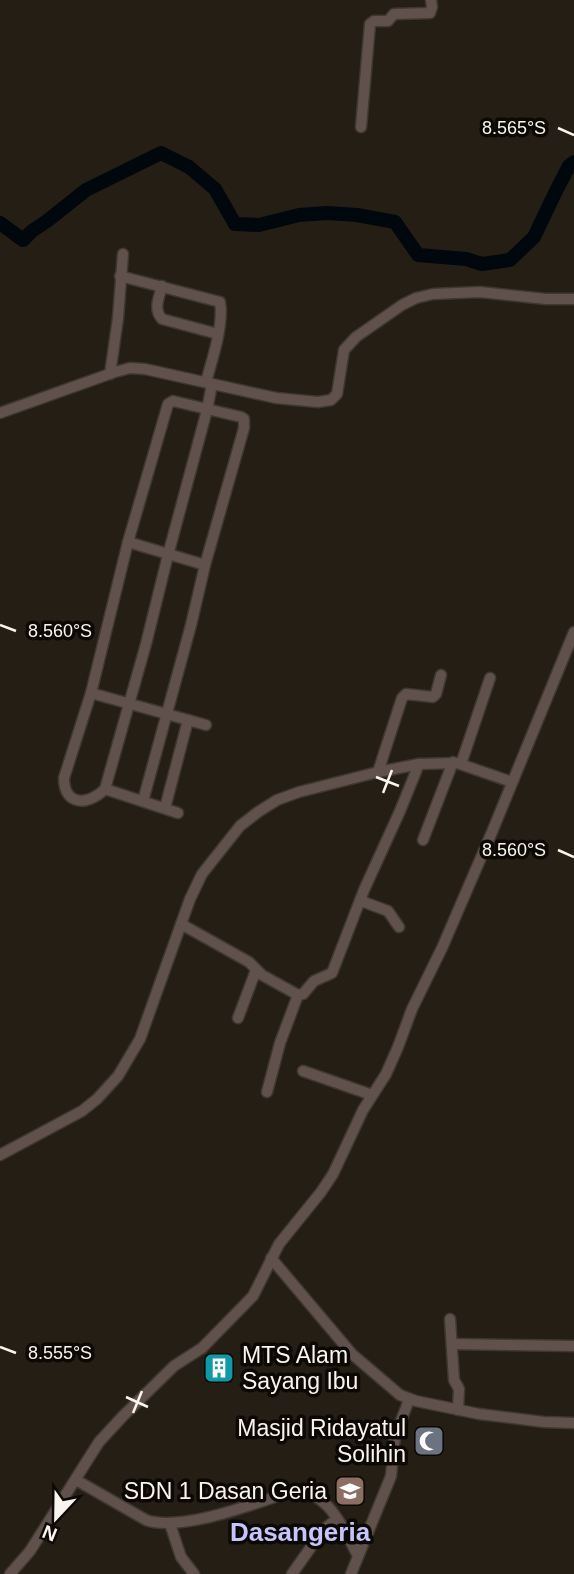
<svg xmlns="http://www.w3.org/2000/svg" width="574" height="1574" viewBox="0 0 574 1574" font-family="Helvetica,sans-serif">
  <rect width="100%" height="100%" fill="#251e15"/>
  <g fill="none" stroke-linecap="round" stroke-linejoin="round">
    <polyline stroke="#00080d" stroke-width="14" points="0,223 23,240 32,231 47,221 86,190 161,153 189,167 215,189 235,224 259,225 299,215 327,213 357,215 395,222 418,255 466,259 482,264 510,260 534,237 556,191 569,166 574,162"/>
    <g stroke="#3e382f" stroke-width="13">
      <g id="minor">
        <polyline points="361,127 370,24 374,21 388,21 394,14 430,13 432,7 431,0"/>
        <path d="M120 276 220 302C224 325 212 360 206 382"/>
        <path d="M162 286C159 298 153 309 162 319L218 334"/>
        <polyline points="110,374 118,318 123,254"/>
        <polyline points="0,413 115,372 130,368 145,369 276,398 318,402 331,400 337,394 344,350 356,337 402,305 416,298 433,294 480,292 546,299 574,299"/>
        <polyline points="128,542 205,565"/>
        <polyline points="91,693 206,725"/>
        <polyline points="461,764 490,678"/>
        <polyline points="378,772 402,698 406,694 433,697 436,694 441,675"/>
        <polyline points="105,789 178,813"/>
        <path d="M143 801 191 625 205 565 244 428V419L241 417 173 401 168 404 128 542 91 693 64 778C64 806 88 806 105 789L146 644 168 555 207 410 212 384"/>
        <polyline points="165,808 188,720"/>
        <polyline points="423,840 453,762"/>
        <polyline points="361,901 388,911 399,927"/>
        <polyline points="181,924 249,962 262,975 298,995"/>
        <polyline points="238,1018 256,970"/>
        <polyline points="303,1071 372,1095"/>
        <polyline points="267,1092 280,1043 298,995 303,994 314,981 332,973 364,890 400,811 419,764"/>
        <polyline points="0,1155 82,1111 97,1099 118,1076 140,1039 190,899 202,874 240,826 258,812 277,800 299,792 378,772 419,764 457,763 512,782"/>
        <polyline points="271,1258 352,1354 400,1395 416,1401 479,1414 544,1422 574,1423"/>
        <polyline points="450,1319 454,1380 459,1389 458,1410"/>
        <polyline points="452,1344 574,1346"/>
        <path d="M76 1480 146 1520C181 1532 254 1504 289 1492 327 1486 343 1528 358 1556"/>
        <polyline points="170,1524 181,1557 194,1574"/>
        <polyline points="10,1574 30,1551 99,1442 123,1416 174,1366 202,1348 253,1296 279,1244 321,1192 333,1174 363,1110 386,1074 398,1047 412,1009 442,948 492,832 574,632"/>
        <polyline points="292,1574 323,1530 337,1519"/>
        <polyline points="351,1574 391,1476 395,1436 409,1400"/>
      </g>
    </g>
    <use href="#minor" stroke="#61514d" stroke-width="10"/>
  </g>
  <path fill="none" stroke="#f9f4ed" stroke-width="2.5" d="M558 128 574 135M0 625 16 631M376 777 399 786M383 793 392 770M558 850 574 857M0 1347 16 1353M126 1397 148 1407M133 1413 142 1391"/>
  <defs>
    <g id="building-square" transform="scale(1.575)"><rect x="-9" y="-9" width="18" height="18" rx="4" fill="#0f9aa8" stroke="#0c0905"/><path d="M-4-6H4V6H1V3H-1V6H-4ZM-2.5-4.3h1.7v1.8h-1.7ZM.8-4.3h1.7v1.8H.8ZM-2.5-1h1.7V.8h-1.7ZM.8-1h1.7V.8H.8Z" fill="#fff"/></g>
    <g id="mosque-square" transform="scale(1.575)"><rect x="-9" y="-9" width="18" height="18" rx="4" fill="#6b7280" stroke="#0c0905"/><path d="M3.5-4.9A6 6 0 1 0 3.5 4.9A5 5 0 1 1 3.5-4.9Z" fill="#fff"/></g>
    <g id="school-square" transform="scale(1.575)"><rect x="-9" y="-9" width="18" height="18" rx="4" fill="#8d6e63" stroke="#0c0905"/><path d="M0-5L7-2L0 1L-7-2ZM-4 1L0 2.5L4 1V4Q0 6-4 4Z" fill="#fff"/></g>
  </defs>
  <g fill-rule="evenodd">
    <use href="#building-square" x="219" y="1368"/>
    <use href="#mosque-square" x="429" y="1441"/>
    <use href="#school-square" x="350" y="1491"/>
  </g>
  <g text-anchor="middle" stroke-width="7" stroke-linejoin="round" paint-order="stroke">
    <g font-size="23" fill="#f9f4ed" stroke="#0c0905" text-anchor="end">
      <text x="242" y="1363" text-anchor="start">MTS Alam<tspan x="242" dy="26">Sayang Ibu</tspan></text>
      <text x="406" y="1436">Masjid Ridayatul<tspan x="406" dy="26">Solihin</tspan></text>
      <text x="327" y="1499">SDN 1 Dasan Geria</text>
    </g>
    <g font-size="26" font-weight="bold" fill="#c5c4fd" stroke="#0c0905">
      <text x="300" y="1541">Dasangeria</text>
    </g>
  </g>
  <g font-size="18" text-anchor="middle" fill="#f9f4ed" stroke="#0c0905" stroke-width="7" stroke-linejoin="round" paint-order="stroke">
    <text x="514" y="134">8.565°S</text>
    <text x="60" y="637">8.560°S</text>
    <text x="514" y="856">8.560°S</text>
    <text x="60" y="1359">8.555°S</text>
  </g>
  <g transform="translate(56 1518) rotate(202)" stroke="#0c0905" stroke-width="5" paint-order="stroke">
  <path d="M0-5L12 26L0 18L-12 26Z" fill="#f9f4ed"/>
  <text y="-10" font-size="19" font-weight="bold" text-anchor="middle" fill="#f9f4ed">N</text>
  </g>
</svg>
